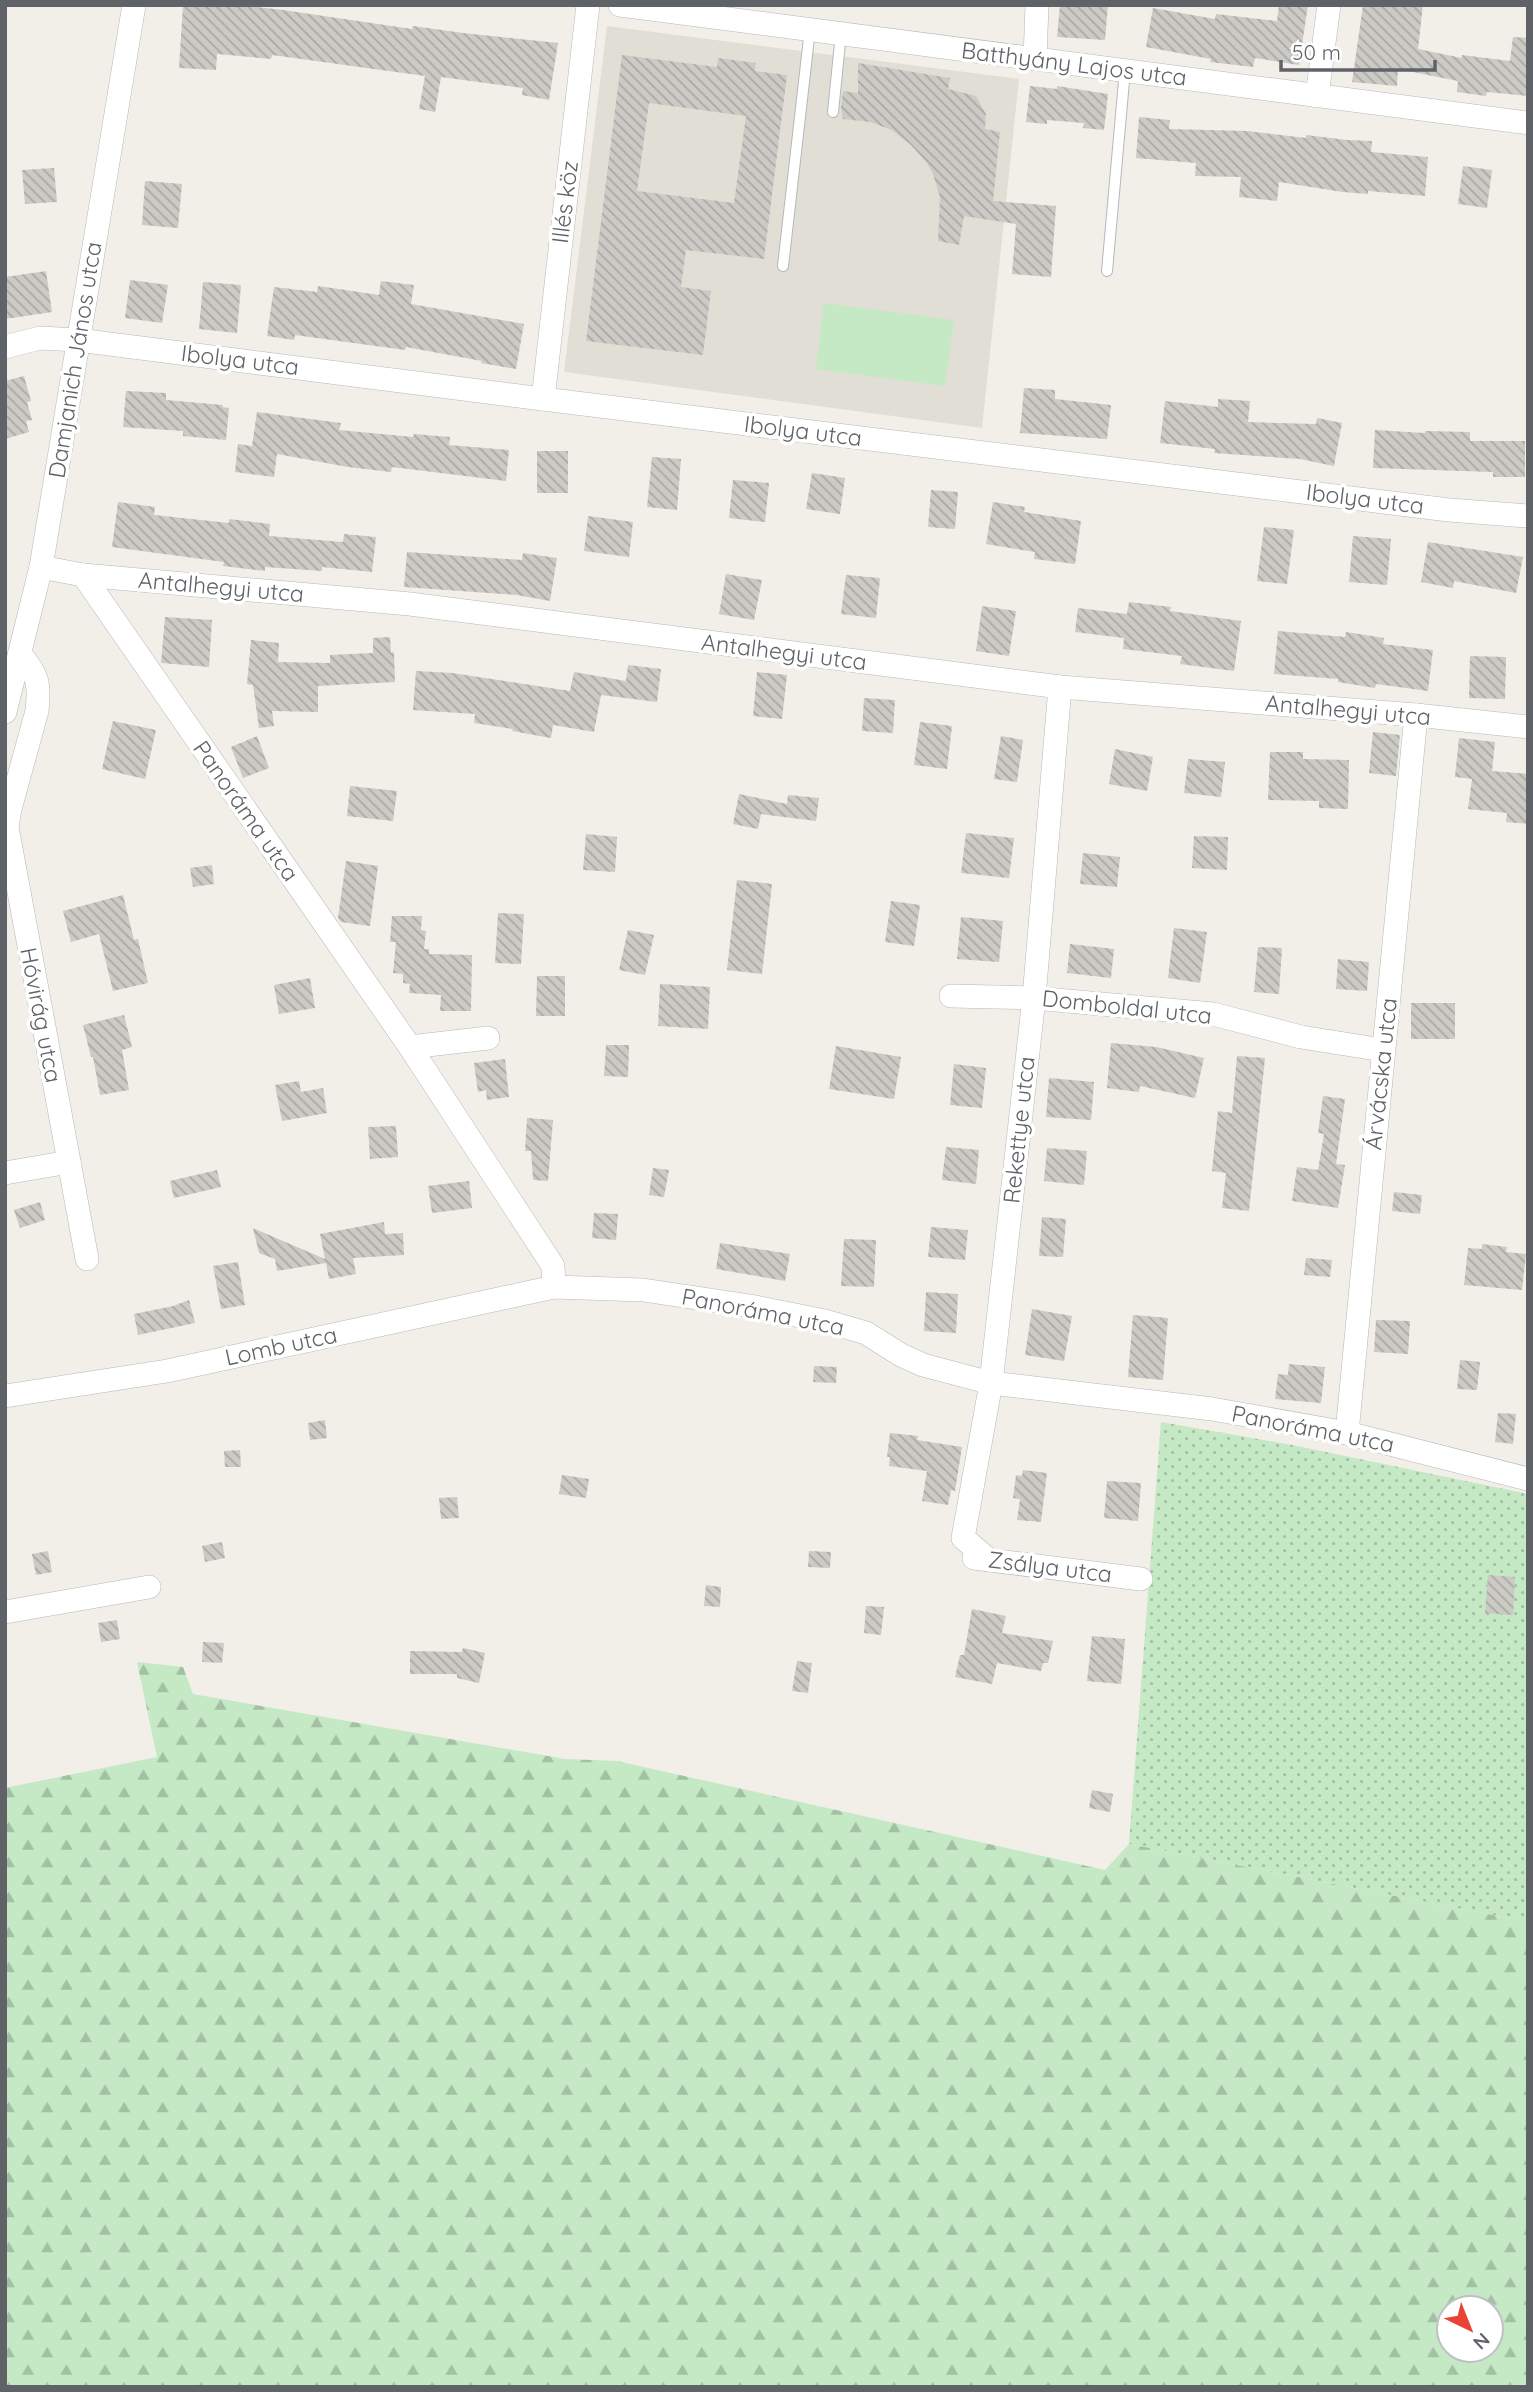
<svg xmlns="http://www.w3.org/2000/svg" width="1533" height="2392" viewBox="0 0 1533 2392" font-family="Quicksand,sans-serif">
  <defs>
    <pattern id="grass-dots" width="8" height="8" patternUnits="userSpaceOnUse" patternTransform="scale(1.75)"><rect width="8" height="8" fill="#c5e8c5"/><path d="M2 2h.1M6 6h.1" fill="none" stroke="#a3c0a4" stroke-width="1.8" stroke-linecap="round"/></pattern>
    <pattern id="forest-firs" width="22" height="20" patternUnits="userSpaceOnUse" patternTransform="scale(1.75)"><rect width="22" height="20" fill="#c5e8c5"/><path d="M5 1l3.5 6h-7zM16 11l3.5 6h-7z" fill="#a3c0a4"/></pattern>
    <pattern id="building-back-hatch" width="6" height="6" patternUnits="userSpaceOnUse" patternTransform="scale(1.75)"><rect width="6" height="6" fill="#cccac5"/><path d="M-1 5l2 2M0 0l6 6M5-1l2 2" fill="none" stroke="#a9a8a4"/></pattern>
  </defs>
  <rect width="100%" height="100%" fill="#f1efe8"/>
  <polygon fill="#e1ded6" points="607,26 1019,79 982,428 564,372"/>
  <polygon fill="url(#grass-dots)" points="1161,1422 1287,1444 1528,1494 1528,1922 1129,1844"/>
  <path fill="url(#forest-firs)" fill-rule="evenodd" d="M137 1662 183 1667 193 1694 565 1759 617 1761 1105 1870 1129 1844 1528 1922V2387H5V1788L157 1757ZM1449 2308H1491V2350H1449Z"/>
  <polygon fill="#c5e8c5" points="824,303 954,320 945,386 816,369"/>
  <g fill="url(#building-back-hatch)" fill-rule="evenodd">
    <polygon points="183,5 238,5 283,10 412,29 413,26 463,33 558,43 549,100 522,95 523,88 441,77 435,112 419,109 425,76 272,55 271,59 217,54 216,70 179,68"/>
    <polygon points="1060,5 1108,5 1105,40 1057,37"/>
    <polygon points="1279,5 1308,5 1299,65 1255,58 1253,67 1210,62 1211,59 1146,47 1153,8 1215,19 1216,14 1277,21"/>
    <polygon points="1363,5 1423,5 1418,49 1462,58 1462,55 1510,61 1513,37 1528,38 1528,96 1487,92 1486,96 1457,92 1458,81 1398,69 1397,86 1352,82"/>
    <path d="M622 55 717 67 718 58 756 63 755 71 787 75 764 259 686 250 681 287 711 291 703 355 586 341ZM649 103 746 116 734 203 637 191Z"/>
    <polygon points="858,63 950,78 948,89 976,96 986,114 985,129 1000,132 993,201 1056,206 1051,277 1012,274 1016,224 964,216 959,245 938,241 940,197 933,174 927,163 911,145 892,130 870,122 843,119 841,108 843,91 858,93"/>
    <polygon points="1030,86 1057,89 1057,86 1108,94 1104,130 1083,128 1084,123 1047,120 1047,124 1026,122"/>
    <polygon points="1139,117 1170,120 1169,129 1247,131 1306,138 1306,135 1347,140 1372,141 1371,152 1428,157 1425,196 1368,191 1368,194 1343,192 1279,182 1277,201 1239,197 1241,177 1195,176 1196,163 1136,158"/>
    <polygon points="1463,166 1492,170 1487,208 1458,204"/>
    <polygon points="54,168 57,202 25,204 22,170"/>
    <polygon points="145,181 182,184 178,228 142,225"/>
    <polygon points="46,271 52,312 5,319 5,277"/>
    <polygon points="130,280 168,285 162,323 125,318"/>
    <polygon points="381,281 414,285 411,304 524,324 516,369 481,363 482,361 406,347 405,350 295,335 294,340 267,336 274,287 317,292 318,286 379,295"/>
    <polygon points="203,282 241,285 237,333 199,329"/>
    <polygon points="24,376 31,401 27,402 32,420 26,421 29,432 5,439 5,381"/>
    <polygon points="1024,388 1055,390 1055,399 1111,405 1107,439 1020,433"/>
    <polygon points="126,391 166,393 166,400 223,405 222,407 229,408 226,440 183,436 183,431 123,427"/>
    <polygon points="1218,399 1250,401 1248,422 1316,424 1317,418 1342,423 1334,466 1300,459 1214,453 1215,449 1160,443 1165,401 1218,407"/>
    <polygon points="257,412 341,423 339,430 413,437 414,434 450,437 449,445 509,450 506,481 392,467 391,472 348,467 277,454 274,477 235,472 238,444 252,446"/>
    <polygon points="1375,430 1425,433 1425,431 1470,432 1470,441 1525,441 1525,477 1493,477 1493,472 1373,468"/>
    <rect x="537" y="451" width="31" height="42"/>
    <polygon points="652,457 681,459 677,510 647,507"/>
    <polygon points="812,473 845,478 840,514 806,509"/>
    <polygon points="733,480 769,483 765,522 729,518"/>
    <polygon points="931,490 958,492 955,529 928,527"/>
    <polygon points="118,502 155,507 154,515 229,523 229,519 270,524 269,536 343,542 344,534 376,537 372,572 322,567 322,571 265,567 265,571 223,566 224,562 112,547"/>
    <polygon points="993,502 1025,507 1024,512 1081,521 1075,564 1034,559 1035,552 986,544"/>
    <polygon points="588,516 633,522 629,557 584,551"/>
    <polygon points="1264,527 1294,530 1287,584 1257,581"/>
    <polygon points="1353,536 1391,539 1387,585 1349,582"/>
    <polygon points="1428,542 1523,557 1516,593 1454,581 1453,588 1421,582"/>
    <polygon points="407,552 522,560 523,553 557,558 550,601 517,595 404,587"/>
    <polygon points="726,574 762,580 754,620 719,614"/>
    <polygon points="846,575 880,578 876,618 841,614"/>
    <polygon points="1129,602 1171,607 1170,611 1241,621 1234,671 1180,664 1182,656 1123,649 1124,638 1075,632 1078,608 1127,614"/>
    <polygon points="982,606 1016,611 1009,656 976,651"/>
    <polygon points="165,617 212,620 209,667 161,663"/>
    <polygon points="1278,631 1345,637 1346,632 1384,638 1383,644 1433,650 1428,691 1376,684 1375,688 1338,682 1338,679 1274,674"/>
    <polygon points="390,637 391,653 394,652 395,682 318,686 318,712 272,711 274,726 259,728 253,685 247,684 251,640 279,643 278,662 330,663 330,655 373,653 373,638"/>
    <polygon points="1470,656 1506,657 1505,699 1469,698"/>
    <polygon points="628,665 661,669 657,702 601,695 594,732 553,725 551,738 512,731 513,729 474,723 475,714 413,710 416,671 452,673 570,691 574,672 626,681"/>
    <polygon points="757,672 787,675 782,719 753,716"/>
    <polygon points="864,698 895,700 893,733 862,731"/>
    <polygon points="113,721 156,730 145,779 102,769"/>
    <polygon points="920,722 952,726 947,769 914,765"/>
    <polygon points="1373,732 1400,735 1396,776 1369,773"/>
    <polygon points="257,736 269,768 243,778 231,747"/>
    <polygon points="1001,736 1023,740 1017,782 994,779"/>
    <polygon points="1459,738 1495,742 1492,771 1528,774 1528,824 1506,822 1507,813 1468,809 1472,779 1455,777"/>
    <polygon points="1115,749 1153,757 1147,791 1109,784"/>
    <polygon points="1270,752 1303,752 1303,759 1349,760 1348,809 1319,808 1319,801 1268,800"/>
    <polygon points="1188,759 1225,762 1221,797 1184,793"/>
    <polygon points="350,786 397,791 393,821 347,816"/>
    <polygon points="739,794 787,804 788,795 819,798 816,821 761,814 758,829 733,824"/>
    <polygon points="966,833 1014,838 1009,878 961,873"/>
    <polygon points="586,834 617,837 615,872 583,870"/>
    <polygon points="1194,836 1228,837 1227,870 1192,868"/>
    <polygon points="1083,853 1120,857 1117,887 1080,884"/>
    <polygon points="346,861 378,866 370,926 341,922 338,918"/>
    <polygon points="212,865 214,884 193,887 190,868"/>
    <polygon points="737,880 772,884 762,974 727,970"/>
    <polygon points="123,895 134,940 138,939 148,983 113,991 99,934 71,942 63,911"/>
    <polygon points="891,901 920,905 914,946 885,942"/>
    <polygon points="498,913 524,914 521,964 495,963"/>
    <polygon points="392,916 422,916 421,930 426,931 424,949 429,949 429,954 472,955 471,1011 440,1011 441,995 409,993 410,984 403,983 403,974 393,973 396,942 390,942"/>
    <polygon points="961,917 1003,921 999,962 957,959"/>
    <polygon points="1174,928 1207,932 1200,983 1168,978"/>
    <polygon points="628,930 654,935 645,975 619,970"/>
    <polygon points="1070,944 1114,949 1111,978 1067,973"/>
    <polygon points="1258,947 1282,948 1279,994 1254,992"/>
    <polygon points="1338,959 1369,962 1367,991 1336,989"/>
    <polygon points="537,976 565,976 565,1016 536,1016"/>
    <polygon points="310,978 315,1008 279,1014 274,985"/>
    <polygon points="660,984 710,987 708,1029 658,1026"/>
    <rect x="1411" y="1003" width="44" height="36"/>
    <polygon points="124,1015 132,1047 122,1050 129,1090 100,1095 93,1057 91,1057 83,1025"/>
    <polygon points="1111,1043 1156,1047 1204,1058 1195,1098 1140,1086 1139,1092 1107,1088"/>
    <polygon points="606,1045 629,1045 628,1077 604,1076"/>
    <polygon points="836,1046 901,1057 894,1099 829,1089"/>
    <polygon points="1237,1056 1265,1058 1249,1211 1222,1208 1226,1173 1212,1171 1218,1111 1232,1113"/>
    <polygon points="505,1059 509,1097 487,1100 486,1090 478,1092 474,1063"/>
    <polygon points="954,1064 986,1068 982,1108 950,1105"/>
    <polygon points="1049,1078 1094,1082 1091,1120 1046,1117"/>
    <polygon points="299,1081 301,1092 323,1088 327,1113 282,1121 275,1085"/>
    <polygon points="1323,1096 1345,1099 1336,1164 1345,1165 1338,1208 1292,1201 1297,1167 1318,1170 1324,1134 1318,1133"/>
    <polygon points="527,1118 553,1120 548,1181 533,1180 531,1151 525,1151"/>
    <polygon points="396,1126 398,1157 370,1159 368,1127"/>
    <polygon points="946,1147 979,1150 976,1184 942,1180"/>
    <polygon points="1047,1148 1087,1151 1084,1185 1044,1181"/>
    <polygon points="653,1168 669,1170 664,1197 649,1195"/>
    <polygon points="217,1170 221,1187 174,1198 170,1181"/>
    <polygon points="469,1181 472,1208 432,1213 428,1186"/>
    <polygon points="1394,1192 1422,1195 1420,1214 1392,1211"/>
    <polygon points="40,1202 45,1220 20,1228 14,1210"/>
    <polygon points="594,1213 618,1214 616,1240 592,1238"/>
    <polygon points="1042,1217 1066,1219 1063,1257 1039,1256"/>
    <polygon points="384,1222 385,1234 403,1233 404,1255 353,1258 356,1274 329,1279 326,1263 277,1271 275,1259 259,1253 253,1228 325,1259 320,1234"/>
    <polygon points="931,1227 968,1230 965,1260 928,1257"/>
    <polygon points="844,1239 876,1240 874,1287 841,1286"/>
    <polygon points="720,1243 790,1254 785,1281 716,1269"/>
    <polygon points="1482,1244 1507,1247 1506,1252 1526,1254 1522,1290 1464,1285 1468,1248 1482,1249"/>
    <polygon points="1306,1258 1332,1260 1330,1277 1304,1275"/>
    <polygon points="238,1262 245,1305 221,1309 213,1266"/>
    <polygon points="926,1292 958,1294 956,1333 924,1331"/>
    <polygon points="189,1300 195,1323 138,1335 134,1314 173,1306"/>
    <polygon points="1032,1309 1072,1316 1064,1361 1025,1355"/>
    <polygon points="1133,1315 1168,1318 1163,1380 1128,1377"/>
    <polygon points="1376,1320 1410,1321 1408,1354 1374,1352"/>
    <polygon points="1460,1360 1480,1362 1477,1390 1457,1389"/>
    <polygon points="1289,1364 1325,1367 1321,1403 1275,1399 1278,1374 1288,1375"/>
    <polygon points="814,1366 837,1367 836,1383 813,1382"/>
    <polygon points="1498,1413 1516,1414 1513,1444 1495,1442"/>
    <polygon points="325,1420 327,1438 310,1440 308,1423"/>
    <polygon points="890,1433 918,1436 917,1440 962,1447 955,1491 951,1490 948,1505 922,1501 927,1471 889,1466 890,1457 887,1457"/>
    <polygon points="240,1450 241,1467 225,1467 224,1451"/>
    <polygon points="1023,1470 1047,1473 1041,1522 1017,1520 1020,1499 1013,1498 1016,1475 1022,1476"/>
    <polygon points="562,1475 589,1479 586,1498 559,1494"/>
    <polygon points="1107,1481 1141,1483 1138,1521 1104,1518"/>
    <polygon points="457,1497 459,1518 441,1519 439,1498"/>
    <polygon points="222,1542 225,1558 205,1562 202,1546"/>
    <polygon points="48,1551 52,1572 36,1575 32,1554"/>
    <polygon points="809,1551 831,1552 830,1568 808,1567"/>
    <polygon points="1488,1575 1515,1577 1513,1615 1485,1613"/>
    <polygon points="706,1585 721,1587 720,1607 704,1606"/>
    <polygon points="866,1606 884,1607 881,1635 864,1633"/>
    <polygon points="972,1609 1006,1616 1002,1633 1053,1641 1048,1663 1043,1663 1041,1671 997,1663 992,1684 955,1677 960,1655 964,1655"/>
    <polygon points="117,1620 120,1639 101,1642 98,1623"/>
    <polygon points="1092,1636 1125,1639 1121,1684 1087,1681"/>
    <polygon points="203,1642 224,1643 222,1663 202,1662"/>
    <polygon points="463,1648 485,1653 479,1683 457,1678 457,1674 410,1674 410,1651 462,1652"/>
    <polygon points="797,1661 812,1663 808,1693 792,1691"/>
    <polygon points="1092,1790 1113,1794 1110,1812 1089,1808"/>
  </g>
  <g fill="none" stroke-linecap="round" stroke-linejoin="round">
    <g stroke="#b5b8bc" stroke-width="12">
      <g id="lane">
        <polyline points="833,112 841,33"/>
        <polyline points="783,266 810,29"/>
        <polyline points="1107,271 1125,70"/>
      </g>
    </g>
    <g stroke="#b5b8bc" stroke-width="24">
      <g id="street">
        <polyline points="620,5 1528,123"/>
        <polyline points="1035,59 1037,5"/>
        <polyline points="1317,96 1329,5"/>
        <polyline points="5,347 40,338 78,340 543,399 1449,510 1528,516"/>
        <polyline points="543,399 588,5"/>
        <polyline points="41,567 83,575 410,604 1060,687 1416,715 1528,727"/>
        <polyline points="83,575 410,1047 553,1266 554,1287"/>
        <path d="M20 654C38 675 40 683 37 711L10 809 7 827 87 1259"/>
        <polyline points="5,712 41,567 134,5"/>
        <polyline points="951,996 1034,998 1213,1014 1301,1037 1383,1050"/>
        <polyline points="410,1047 488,1038"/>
        <polyline points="5,1173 69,1162"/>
        <polyline points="5,1396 167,1371 554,1287 643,1290 750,1306 825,1321 866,1333 901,1355 923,1365 991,1383 1212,1409 1347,1433 1528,1479"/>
        <polyline points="1347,1433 1416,715"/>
        <polyline points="974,1558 1141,1579"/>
        <polyline points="989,1560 963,1538 991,1383 1034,998 1060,687"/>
        <polyline points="5,1612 149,1587"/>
      </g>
    </g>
    <use href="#lane" stroke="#fff" stroke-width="10"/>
    <use href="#street" stroke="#fff" stroke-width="23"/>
  </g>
  <g text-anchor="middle" stroke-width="7" stroke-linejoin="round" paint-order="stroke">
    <g font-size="23" fill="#5f6368" stroke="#fff">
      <text transform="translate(1074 64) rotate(7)" y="8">Batthyány Lajos utca</text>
      <text transform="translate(565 202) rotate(-83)" y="8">Illés köz</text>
      <text transform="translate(75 360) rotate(-81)" y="8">Damjanich János utca</text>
      <text transform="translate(240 360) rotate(7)" y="8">Ibolya utca</text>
      <text transform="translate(803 431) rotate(7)" y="8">Ibolya utca</text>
      <text transform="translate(1365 499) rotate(7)" y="8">Ibolya utca</text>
      <text transform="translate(221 587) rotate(5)" y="8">Antalhegyi utca</text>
      <text transform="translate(784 652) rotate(7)" y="8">Antalhegyi utca</text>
      <text transform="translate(1348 710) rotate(5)" y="8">Antalhegyi utca</text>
      <text transform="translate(246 811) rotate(55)" y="8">Panoráma utca</text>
      <text transform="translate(1127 1007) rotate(6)" y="8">Domboldal utca</text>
      <text transform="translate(41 1015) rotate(79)" y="8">Hóvirág utca</text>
      <text transform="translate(1381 1074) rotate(-84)" y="8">Árvácska utca</text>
      <text transform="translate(1019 1130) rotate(-84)" y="8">Rekettye utca</text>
      <text transform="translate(763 1312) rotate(11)" y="8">Panoráma utca</text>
      <text transform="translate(281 1346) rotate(-12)" y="8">Lomb utca</text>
      <text transform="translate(1313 1429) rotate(11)" y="8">Panoráma utca</text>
      <text transform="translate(1050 1567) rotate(7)" y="8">Zsálya utca</text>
    </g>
  </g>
  <rect width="1533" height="2392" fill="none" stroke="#5f6368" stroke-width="14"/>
  <g transform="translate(1470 2329) rotate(137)"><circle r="33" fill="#ffffff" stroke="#bfc1c3" stroke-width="2"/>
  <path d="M0-5L12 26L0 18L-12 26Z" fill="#ea4335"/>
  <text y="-10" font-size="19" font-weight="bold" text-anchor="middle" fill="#5f6368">N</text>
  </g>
  <path d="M1281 60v10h154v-10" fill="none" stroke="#5f6368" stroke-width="3.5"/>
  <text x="1292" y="60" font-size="21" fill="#5f6368" stroke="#ffffff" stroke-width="5" paint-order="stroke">50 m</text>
</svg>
